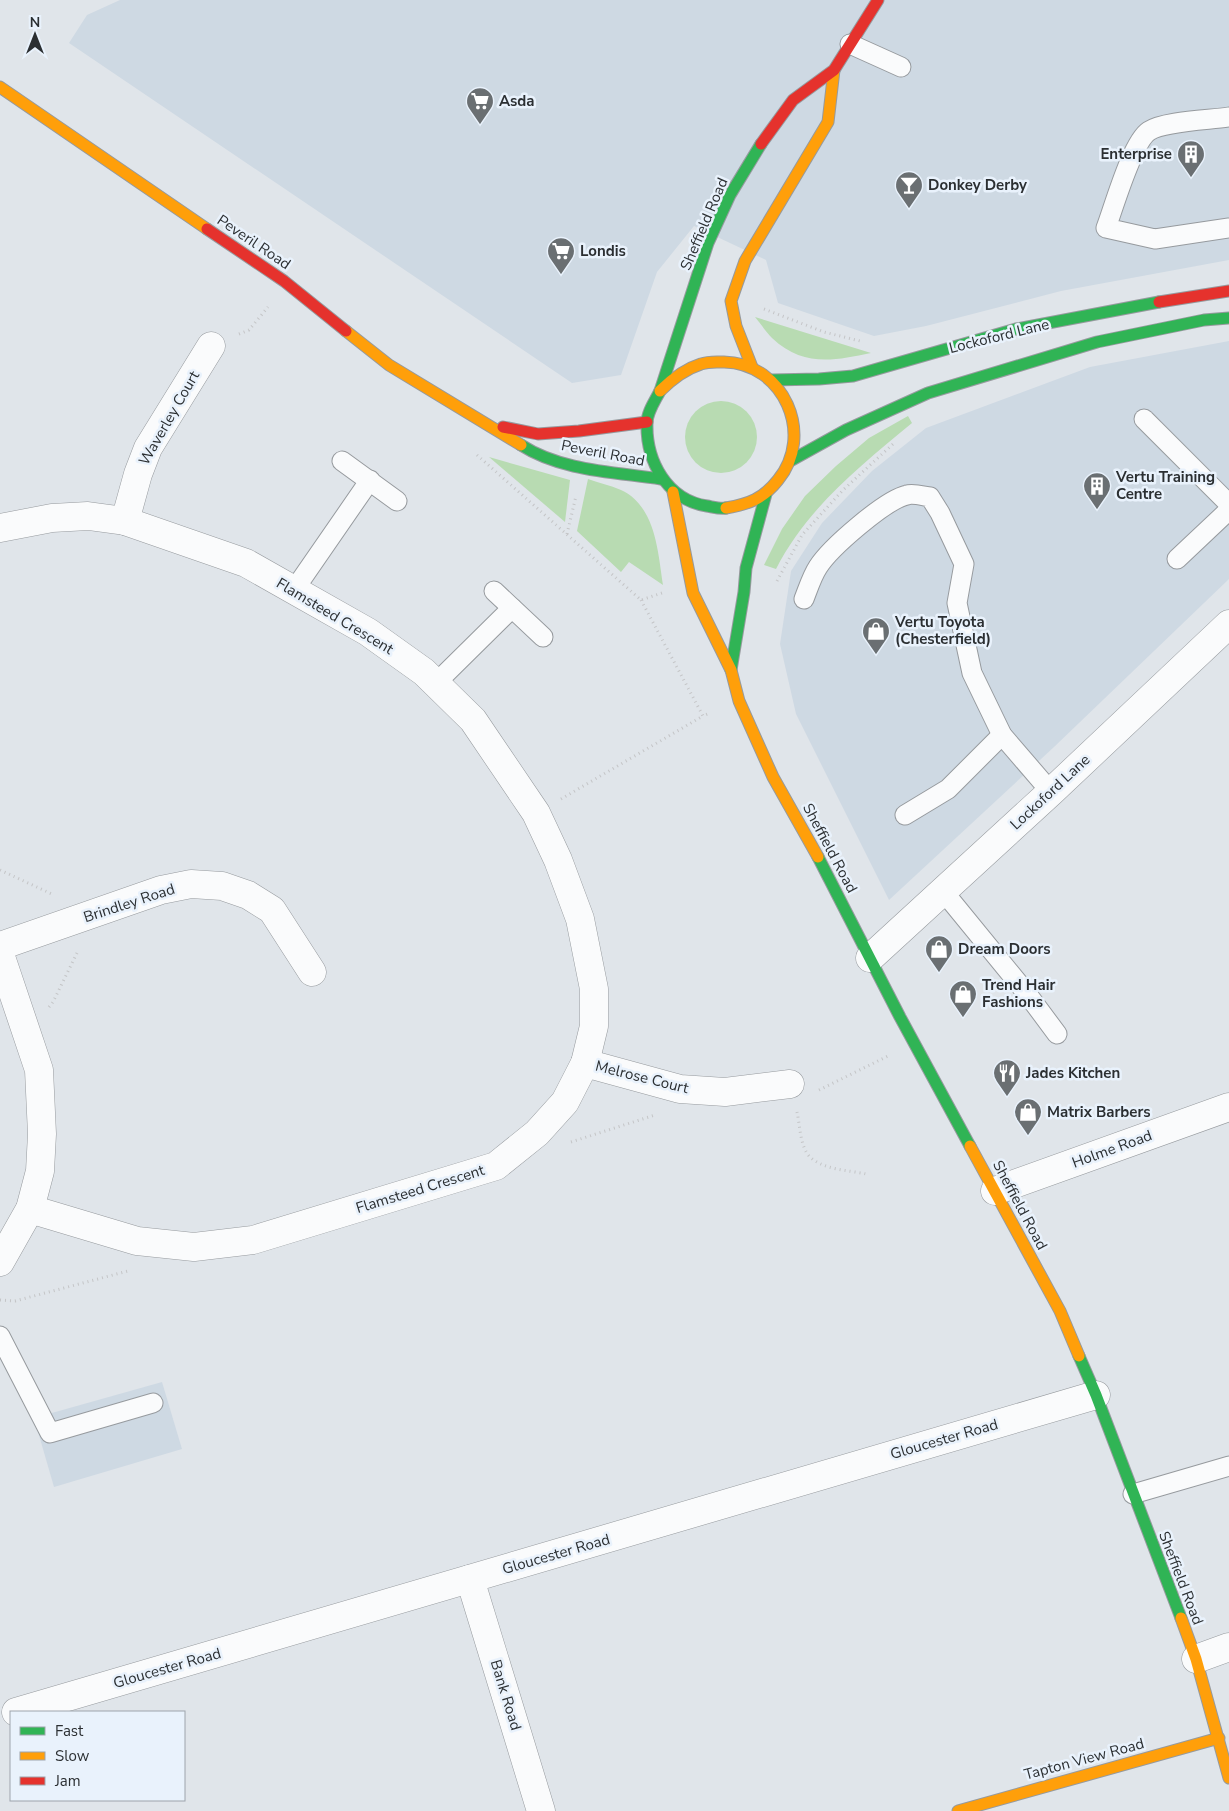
<svg xmlns="http://www.w3.org/2000/svg" width="1229" height="1811" viewBox="0 0 1229 1811" font-family="'Nunito Sans',sans-serif">
  <rect width="100%" height="100%" fill="#e0e5ea"/>
  <g fill="#ced9e3">
    <polygon points="120,0 1229,0 1229,260 1061,291 926,326 874,336 778,303 766,260 694,226 657,272 621,375 572,383 69,43 87,15"/>
    <polygon points="1229,341 1229,579 1054,747 889,900 796,714 780,644 791,571 822,523 872,471 926,428 1090,367"/>
    <polygon points="162,1382 182,1449 54,1487 34,1418"/>
  </g>
  <g fill="#b8dbb2">
    <path d="M755 317 871 353C833 361 803 367 772 338 766 332 761 324 755 317Z"/>
    <circle cx="721" cy="437" r="36"/>
    <path d="M908 416 912 423C859 467 808 507 776 569L764 565 782 529 805 496 836 466 869 438Z"/>
    <polygon points="489,457 570,480 565,522"/>
    <path d="M588 479C599 483 610 485 621 490 656 506 658 553 663 585L629 562 621 572 577 531Z"/>
  </g>
  <g fill="none" stroke-linecap="round" stroke-linejoin="round">
    <g stroke="#969a9e" stroke-width="21">
      <g id="lane">
        <polyline points="850,44 901,67"/>
        <path d="M1229 117C1210 120 1164 121 1149 131 1132 142 1114 207 1106 228L1155 239 1229 228"/>
        <polyline points="1144,419 1229,504"/>
        <polyline points="342,461 397,501"/>
        <polyline points="1177,559 1229,510"/>
        <polyline points="294,590 370,480"/>
        <polyline points="494,591 543,637"/>
        <path d="M804 599C808 589 812 576 818 567 830 548 885 500 907 495 913 493 923 496 930 497L940 513 964 564 957 603 972 673 1002 735 1051 792"/>
        <polyline points="436,683 512,608"/>
        <polyline points="905,815 948,789 1002,735"/>
        <polyline points="943,891 1028,995 1057,1034"/>
        <polyline points="0,1336 50,1433 153,1403"/>
        <polyline points="1133,1494 1229,1466"/>
      </g>
    </g>
    <g stroke="#969a9e" stroke-width="29">
      <g id="street">
        <polyline points="125,521 138,474 148,448 211,346"/>
        <polyline points="0,528 52,518 88,516 125,521 246,563 368,632 424,672 473,720 536,813 558,860 580,919 594,989 594,1026 585,1063 565,1102 537,1133 496,1166 253,1240 194,1247 137,1241 30,1209"/>
        <polyline points="0,946 161,890 191,884 222,886 248,895 272,910 312,972"/>
        <polyline points="0,954 39,1070 42,1134 40,1171 30,1209 0,1262"/>
        <polyline points="870,958 1051,792 1229,624"/>
        <polyline points="585,1063 680,1089 725,1092 790,1084"/>
        <polyline points="995,1191 1229,1107"/>
        <polyline points="470,1579 541,1811"/>
        <polyline points="1196,1659 1229,1647"/>
        <polyline points="16,1712 1096,1395"/>
      </g>
    </g>
    <g stroke="#969a9e" stroke-width="13">
      <g id="fast">
        <polyline points="771,380 819,379 853,376 1016,329 1159,302"/>
        <path d="M521 445C561 471 615 472 661 479"/>
        <polyline points="790,461 846,430 928,393 1097,342 1204,320 1229,318"/>
        <path d="M726 508C720 509 713 507 707 506 667 500 646 461 647 423 647 412 655 401 660 391L708 243 730 195 761 144"/>
        <polyline points="731,670 744,592 746,568 766,494"/>
        <polyline points="818,857 900,1017 970,1146"/>
        <polyline points="1079,1356 1096,1395 1181,1618"/>
      </g>
    </g>
    <g stroke="#969a9e" stroke-width="13">
      <g id="slow">
        <polyline points="0,87 207,229"/>
        <polyline points="346,331 389,365 521,445"/>
        <polyline points="752,367 736,326 731,301 745,261 828,122 834,70"/>
        <path d="M660 391C672 379 685 369 701 364 709 361 717 362 724 362 784 363 815 435 778 480 763 499 749 504 726 508"/>
        <polyline points="673,492 693,593 731,670 739,701 773,777 818,857"/>
        <polyline points="970,1146 1060,1311 1079,1356"/>
        <polyline points="1181,1618 1196,1659 1229,1778"/>
        <polyline points="958,1811 1219,1738"/>
      </g>
    </g>
    <g stroke="#969a9e" stroke-width="13">
      <g id="jam">
        <polyline points="761,144 793,100 834,70 878,0"/>
        <polyline points="207,229 284,281 346,331"/>
        <polyline points="1159,302 1229,291"/>
        <polyline points="503,427 538,434 579,431 647,422"/>
      </g>
    </g>
    <g stroke="#c4c5c7" stroke-width="3" stroke-dasharray="1 4" stroke-linecap="butt">
      <polyline points="764,309 824,332 860,341"/>
      <polyline points="239,334 249,330 268,307"/>
      <polyline points="477,455 641,600 662,593"/>
      <polyline points="567,534 576,496"/>
      <polyline points="777,581 802,535 843,490 893,444"/>
      <polyline points="641,600 703,716 710,713"/>
      <polyline points="561,799 703,716"/>
      <polyline points="0,870 54,895"/>
      <polyline points="49,1007 53,1002 77,953"/>
      <polyline points="819,1090 888,1056"/>
      <path d="M797 1112C800 1125 800 1147 810 1157 824 1170 848 1170 866 1174"/>
      <polyline points="571,1142 655,1115"/>
      <polyline points="0,1300 15,1301 128,1271"/>
    </g>
    <use href="#lane" stroke="#fafbfc" stroke-width="19"/>
    <use href="#street" stroke="#fafbfc" stroke-width="28"/>
    <use href="#fast" stroke="#30b455" stroke-width="11"/>
    <use href="#slow" stroke="#ff9f0a" stroke-width="11"/>
    <use href="#jam" stroke="#e5322d" stroke-width="11"/>
  </g>
  <defs>
    <g id="supermarket-pin" transform="scale(1.4375)"><path d="M0 17L-7.5 6A9.5 9.5 0 1 1 7.5 6Z" fill="#6a6f72" stroke="#e9f2fc"/><path d="M-6-5.5h2.5l.6 2H6L4.5 2H-2.5L-4.4-4H-6ZM-1.5 3.2a1.3 1.3 0 1 0 .1 0ZM3 3.2a1.3 1.3 0 1 0 .1 0Z" fill="#fff"/></g>
    <g id="building-pin" transform="scale(1.4375)"><path d="M0 17L-7.5 6A9.5 9.5 0 1 1 7.5 6Z" fill="#6a6f72" stroke="#e9f2fc"/><path d="M-4-6H4V6H1V3H-1V6H-4ZM-2.5-4.3h1.7v1.8h-1.7ZM.8-4.3h1.7v1.8H.8ZM-2.5-1h1.7V.8h-1.7ZM.8-1h1.7V.8H.8Z" fill="#fff"/></g>
    <g id="bar-pin" transform="scale(1.4375)"><path d="M0 17L-7.5 6A9.5 9.5 0 1 1 7.5 6Z" fill="#6a6f72" stroke="#e9f2fc"/><path d="M-6-5H6L.8 .8V4.5H3.5V6h-7V4.5H-.8V.8Z" fill="#fff"/></g>
    <g id="shop-pin" transform="scale(1.4375)"><path d="M0 17L-7.5 6A9.5 9.5 0 1 1 7.5 6Z" fill="#6a6f72" stroke="#e9f2fc"/><path d="M-5-2.5h2.3a2.7 3.5 0 0 1 5.4 0H5L5.5 6h-11ZM-1.5-2.5h3a1.5 2.3 0 0 0-3 0Z" fill="#fff"/></g>
    <g id="restaurant-pin" transform="scale(1.4375)"><path d="M0 17L-7.5 6A9.5 9.5 0 1 1 7.5 6Z" fill="#6a6f72" stroke="#e9f2fc"/><path d="M-5-6h1v4h1v-4h1v4h1v-4h1v5L-1.5 .5V6h-2V.5L-5-1ZM5-6V6H3V1.5H1.5Q1.5-4 5-6Z" fill="#fff"/></g>
  </defs>
  <g fill-rule="evenodd">
    <use href="#supermarket-pin" x="480" y="101"/>
    <use href="#building-pin" x="1191" y="154"/>
    <use href="#bar-pin" x="909" y="185"/>
    <use href="#supermarket-pin" x="561" y="251"/>
    <use href="#building-pin" x="1097" y="486"/>
    <use href="#shop-pin" x="876" y="631"/>
    <use href="#shop-pin" x="939" y="949"/>
    <use href="#shop-pin" x="963" y="994"/>
    <use href="#restaurant-pin" x="1007" y="1073"/>
    <use href="#shop-pin" x="1028" y="1112"/>
  </g>
  <g text-anchor="middle" stroke-width="5" stroke-linejoin="round" paint-order="stroke">
    <g font-size="15" font-weight="bold" fill="#2b2f32" stroke="#e9f2fc" text-anchor="start">
      <text x="499" y="106">Asda</text>
      <text x="1172" y="159" text-anchor="end">Enterprise</text>
      <text x="928" y="190">Donkey Derby</text>
      <text x="580" y="256">Londis</text>
      <text x="1116" y="482">Vertu Training<tspan x="1116" dy="17">Centre</tspan></text>
      <text x="895" y="627">Vertu Toyota<tspan x="895" dy="17">(Chesterfield)</tspan></text>
      <text x="958" y="954">Dream Doors</text>
      <text x="982" y="990">Trend Hair<tspan x="982" dy="17">Fashions</tspan></text>
      <text x="1026" y="1078">Jades Kitchen</text>
      <text x="1047" y="1117">Matrix Barbers</text>
    </g>
    <g font-size="15" fill="#2b2f32" stroke="#e9f2fc">
      <text transform="translate(704 224) rotate(-67)" y="5">Sheffield Road</text>
      <text transform="translate(254 242) rotate(34)" y="5">Peveril Road</text>
      <text transform="translate(999 336) rotate(-14)" y="5">Lockoford Lane</text>
      <text transform="translate(169 418) rotate(-60)" y="5">Waverley Court</text>
      <text transform="translate(603 453) rotate(11)" y="5">Peveril Road</text>
      <text transform="translate(335 616) rotate(31)" y="5">Flamsteed Crescent</text>
      <text transform="translate(1050 792) rotate(-43)" y="5">Lockoford Lane</text>
      <text transform="translate(830 848) rotate(62)" y="5">Sheffield Road</text>
      <text transform="translate(129 903) rotate(-18)" y="5">Brindley Road</text>
      <text transform="translate(642 1077) rotate(14)" y="5">Melrose Court</text>
      <text transform="translate(1112 1149) rotate(-20)" y="5">Holme Road</text>
      <text transform="translate(420 1189) rotate(-17)" y="5">Flamsteed Crescent</text>
      <text transform="translate(1020 1205) rotate(62)" y="5">Sheffield Road</text>
      <text transform="translate(944 1439) rotate(-16)" y="5">Gloucester Road</text>
      <text transform="translate(556 1554) rotate(-16)" y="5">Gloucester Road</text>
      <text transform="translate(1181 1578) rotate(69)" y="5">Sheffield Road</text>
      <text transform="translate(167 1668) rotate(-16)" y="5">Gloucester Road</text>
      <text transform="translate(506 1695) rotate(73)" y="5">Bank Road</text>
      <text transform="translate(1084 1759) rotate(-15)" y="5">Tapton View Road</text>
    </g>
  </g>
  <rect x="10" y="1711" width="175" height="90" fill="#e9f2fc" stroke="#9da4ab"/>
  <rect x="20" y="1727" width="25" height="8" fill="#30b455" stroke="#9da4ab"/>
  <text x="55" y="1736" font-size="15" fill="#2b2f32">Fast</text>
  <rect x="20" y="1752" width="25" height="8" fill="#ff9f0a" stroke="#9da4ab"/>
  <text x="55" y="1761" font-size="15" fill="#2b2f32">Slow</text>
  <rect x="20" y="1777" width="25" height="8" fill="#e5322d" stroke="#9da4ab"/>
  <text x="55" y="1786" font-size="15" fill="#2b2f32">Jam</text>
  <g transform="translate(35 35)" stroke="#e9f2fc" stroke-width="4" paint-order="stroke">
  <path d="M0-4L9 19L0 12L-9 19Z" fill="#2b2f32"/>
  <text y="-8" font-size="14" font-weight="bold" text-anchor="middle" fill="#2b2f32">N</text>
  </g>
</svg>
